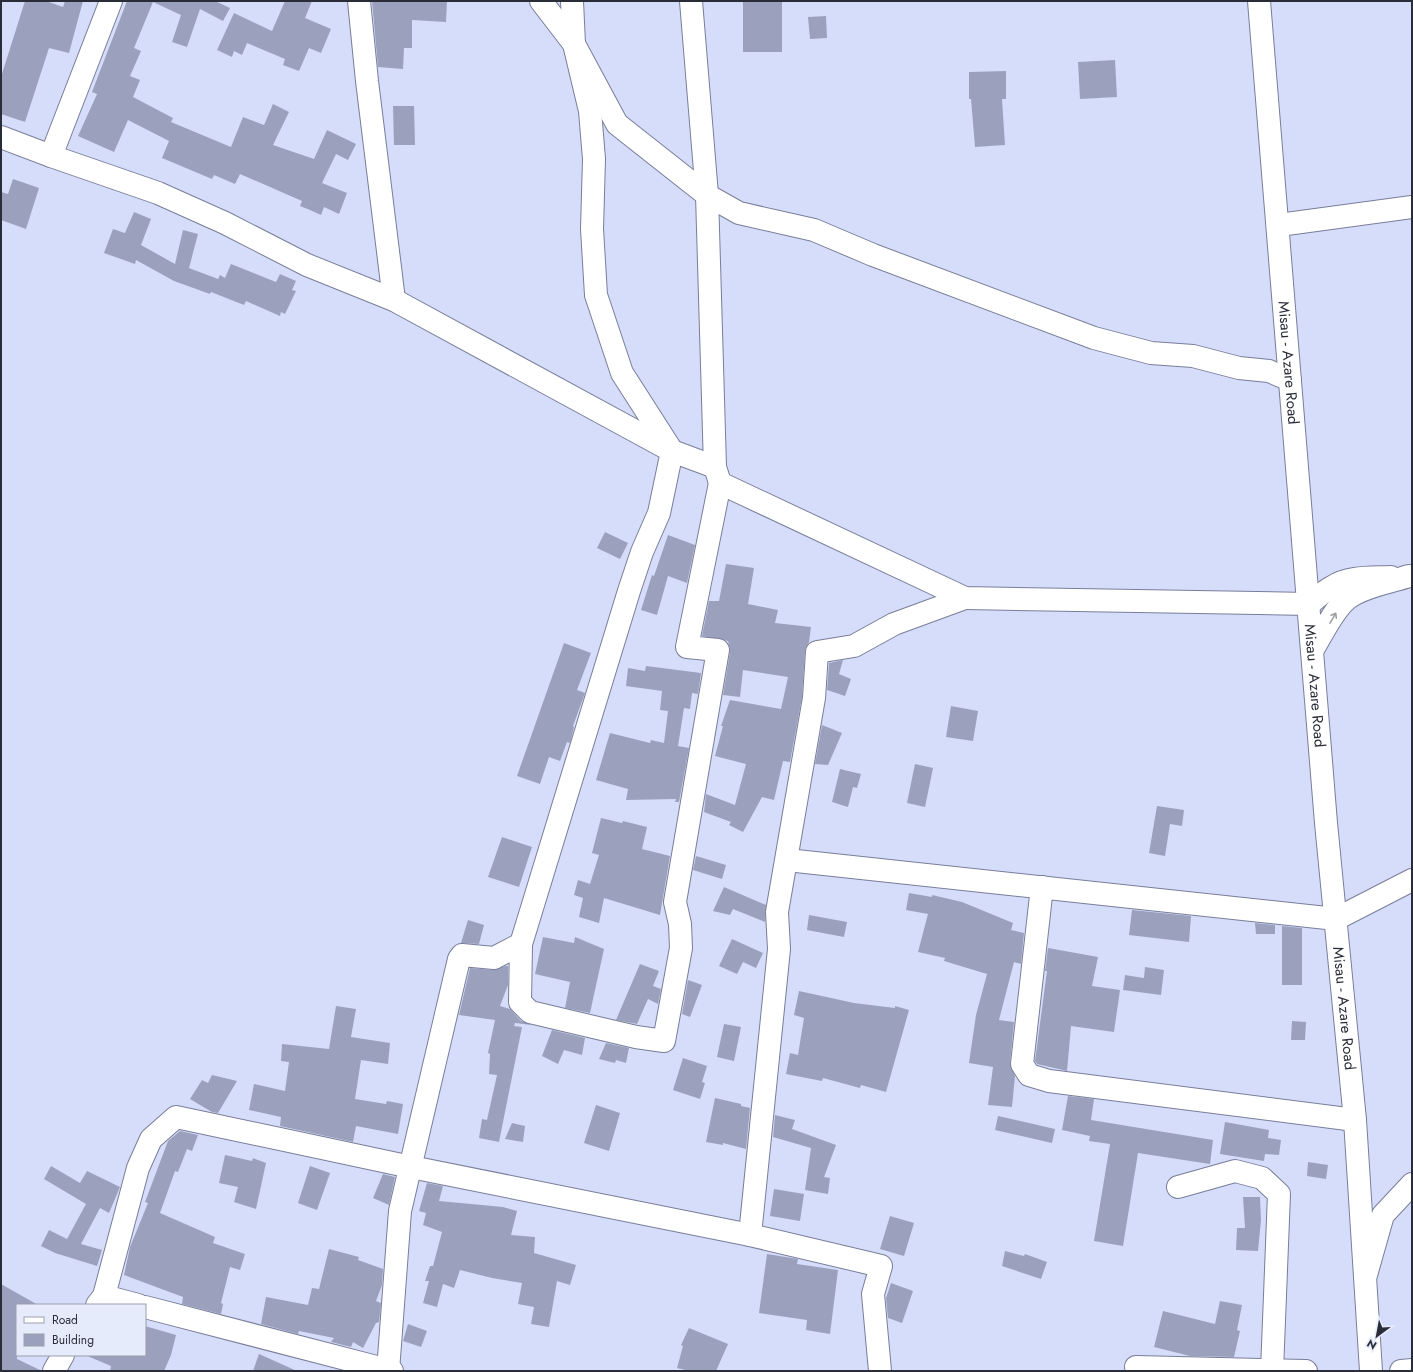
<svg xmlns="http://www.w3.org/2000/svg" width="1413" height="1372" viewBox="0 0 1413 1372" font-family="Jost,sans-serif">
  <rect width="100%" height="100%" fill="#d6ddfa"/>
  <g fill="#9ba1bd">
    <polygon points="25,1 46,1 63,7 65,1 83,1 69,53 49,48 25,122 1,114 1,77"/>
    <polygon points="127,1 215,1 230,8 223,21 200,9 187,47 172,42 181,15 153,2 134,48 141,51 130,76 140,80 133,97 173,118 171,122 231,147 243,117 264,125 273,104 289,112 273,145 314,159 327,130 356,144 348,160 336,154 322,183 347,193 339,214 324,207 321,215 310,210 300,206 302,201 240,174 235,184 214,175 212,179 162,158 169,141 128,120 114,152 78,136 97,94 92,92"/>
    <polygon points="285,1 312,1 305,18 331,29 321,53 309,48 299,71 283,65 285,59 247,43 242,55 234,51 232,57 217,50 234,13 272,31"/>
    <polygon points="372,1 447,1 446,22 412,20 412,48 404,48 403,69 378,67"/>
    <rect x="743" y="1" width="39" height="51"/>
    <polygon points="826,16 827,38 810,39 808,17"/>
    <polygon points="1115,60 1117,97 1080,99 1078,62"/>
    <polygon points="1006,71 1006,99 1002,99 1005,145 975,147 971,99 969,99 969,72"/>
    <polygon points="393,106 414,106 415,145 394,145"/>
    <polygon points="13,179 39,188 26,229 1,220 1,192 8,194"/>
    <polygon points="134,212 151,219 141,245 175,264 183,230 198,234 189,268 218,279 220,275 225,278 231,264 276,282 280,274 296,281 292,290 296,291 285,314 281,312 280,316 246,301 244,305 211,292 210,294 174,281 136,260 135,264 104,253 113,229 125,233"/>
    <polygon points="605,532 628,543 620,559 597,548"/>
    <polygon points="668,535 695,545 687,583 668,576 657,615 641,610 652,575 654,576"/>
    <polygon points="726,564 754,568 748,604 778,610 775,623 811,627 809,642 805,651 802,697 790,762 783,761 774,800 762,797 743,832 729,825 731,822 704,812 706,794 735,805 746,764 715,756 723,726 721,726 730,700 781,709 788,677 743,670 740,697 723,695 730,652 728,641 702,636 709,601 719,601"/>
    <polygon points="564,643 591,653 577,690 585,693 573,726 574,727 570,743 567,742 560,761 549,757 540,784 517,776"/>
    <polygon points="843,660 839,674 851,679 845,696 827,690 829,663"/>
    <polygon points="646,666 701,673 698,694 692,693 690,709 684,708 678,746 689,748 679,802 675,802 676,799 626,800 628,789 596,780 610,733 650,743 651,740 664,743 668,711 660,710 662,691 626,686 628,668 645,671"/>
    <polygon points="951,706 978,711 973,741 946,737"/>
    <polygon points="822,725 842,733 828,765 815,764"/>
    <polygon points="915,764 933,768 925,807 907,803"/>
    <polygon points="840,769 861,774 857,788 853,787 848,807 832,802"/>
    <polygon points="1157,806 1184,810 1182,826 1170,824 1165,856 1149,853"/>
    <polygon points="601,818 622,823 623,821 647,827 642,849 670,856 660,915 604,898 599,923 579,917 583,898 574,895 578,880 590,884 599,855 592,853"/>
    <polygon points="502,837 532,847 519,887 488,877"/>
    <polygon points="696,856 726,865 722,879 693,870"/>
    <polygon points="724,887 766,905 765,922 733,909 730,915 713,911"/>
    <polygon points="909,893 932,897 932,895 962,902 1013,923 1011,930 1024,933 1021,964 1014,962 999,1020 1014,1022 1010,1063 1015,1076 1012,1107 988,1105 993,1067 969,1063 976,1015 987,974 944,961 945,958 918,952 928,914 906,910"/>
    <polygon points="1132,910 1191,916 1189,942 1129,935"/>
    <polygon points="809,915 847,922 844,937 807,930"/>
    <polygon points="468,920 484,925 479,944 461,943"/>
    <polygon points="1255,923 1275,925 1275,934 1256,934"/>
    <polygon points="1282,926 1302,928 1302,985 1282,985"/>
    <polygon points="543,937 574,943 575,937 604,949 590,1013 565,1008 570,982 535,974"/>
    <polygon points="732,939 763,953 756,968 743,962 737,974 719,966"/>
    <polygon points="1048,948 1098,957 1092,986 1120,990 1114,1032 1071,1026 1067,1071 1037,1064 1035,1061 1047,971 1045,971"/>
    <polygon points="640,964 659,971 653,986 661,989 658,1004 648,999 637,1024 616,1020"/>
    <polygon points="506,966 508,966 508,985 500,1006 510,1009 521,1021 532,1025 515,1023 514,1026 522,1027 499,1142 479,1138 482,1119 487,1120 497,1075 489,1074 490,1054 488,1053 495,1020 459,1015 470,968 493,970"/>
    <polygon points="1145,967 1164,970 1161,995 1123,990 1125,975 1144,978"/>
    <polygon points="688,980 702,985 690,1017 682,1014"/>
    <polygon points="799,991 854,1003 895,1008 895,1006 909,1010 886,1092 861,1085 860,1088 823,1078 822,1081 786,1074 790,1053 798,1055 804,1018 794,1015"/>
    <polygon points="336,1006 356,1009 351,1037 390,1043 388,1064 361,1060 355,1099 386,1104 387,1101 403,1104 398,1134 356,1126 353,1142 280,1126 281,1117 249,1110 254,1084 285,1091 289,1062 281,1061 282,1044 329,1049"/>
    <polygon points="1292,1021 1306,1022 1305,1040 1291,1040"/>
    <polygon points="724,1024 741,1027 734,1061 717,1057"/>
    <polygon points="552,1030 585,1038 582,1055 564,1050 558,1064 542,1056"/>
    <polygon points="606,1043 629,1048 626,1063 616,1060 615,1063 599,1059"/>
    <polygon points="683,1058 707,1066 702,1082 705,1083 700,1099 673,1090"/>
    <polygon points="212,1075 237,1081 218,1113 212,1112 190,1099 202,1080 208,1083"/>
    <polygon points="1068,1096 1094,1099 1091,1120 1213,1140 1210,1164 1138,1153 1123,1246 1094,1241 1110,1144 1089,1141 1090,1136 1062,1130"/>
    <polygon points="715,1098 741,1104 741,1106 750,1108 746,1149 723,1143 723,1145 706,1142"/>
    <polygon points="596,1105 620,1113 609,1151 584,1143"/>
    <polygon points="775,1115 795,1120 792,1129 836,1145 824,1177 830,1178 828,1194 805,1190 811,1148 773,1137"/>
    <polygon points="998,1116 1055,1129 1052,1143 995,1130"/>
    <polygon points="1225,1122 1269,1130 1268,1138 1281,1140 1279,1155 1265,1154 1264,1161 1220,1154"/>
    <polygon points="512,1123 525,1126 523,1142 505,1139"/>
    <polygon points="180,1131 198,1135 192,1151 187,1149 178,1172 175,1171 160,1213 215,1237 213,1243 245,1254 240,1270 230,1267 221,1303 223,1304 221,1314 182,1304 183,1297 124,1275 130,1247 148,1203 145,1202 168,1141"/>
    <polygon points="225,1155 252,1161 253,1158 266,1163 256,1209 234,1202 238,1187 219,1183"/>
    <polygon points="1308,1162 1328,1165 1326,1179 1307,1176"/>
    <polygon points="51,1166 80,1183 87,1171 120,1187 109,1213 100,1208 81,1244 102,1250 97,1266 55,1253 41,1246 49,1230 67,1239 86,1204 44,1179"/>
    <polygon points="310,1166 330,1173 317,1210 298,1203"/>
    <polygon points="383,1174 395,1177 389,1205 373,1198"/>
    <polygon points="427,1183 443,1186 439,1201 503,1207 517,1211 511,1235 535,1237 534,1253 576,1265 570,1285 557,1281 549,1327 531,1324 534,1307 518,1304 522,1283 492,1278 460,1270 454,1288 443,1284 437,1307 423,1303 429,1281 425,1281 430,1266 433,1266 442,1232 423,1225 426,1213 419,1211"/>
    <polygon points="774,1189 804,1194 800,1221 770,1216"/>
    <polygon points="1243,1197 1260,1197 1261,1220 1258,1251 1236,1250 1237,1228 1245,1228"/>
    <polygon points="890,1216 914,1223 904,1256 880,1249"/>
    <polygon points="329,1249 359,1257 358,1260 383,1269 382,1285 376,1301 381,1303 379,1322 376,1323 363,1348 353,1342 351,1347 331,1342 334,1338 299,1331 298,1334 261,1324 266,1297 308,1305 312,1288 319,1289"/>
    <polygon points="1005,1251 1024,1256 1025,1254 1047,1262 1041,1279 1002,1266"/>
    <polygon points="767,1254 798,1259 797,1264 838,1270 830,1334 806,1330 807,1320 759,1313"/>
    <polygon points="891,1283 913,1291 902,1323 888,1318 886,1298"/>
    <polygon points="1,1284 38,1305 17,1305 17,1359 42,1371 1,1371"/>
    <polygon points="1220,1301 1242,1305 1237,1330 1240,1331 1234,1357 1190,1356 1154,1347 1163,1311 1215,1324"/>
    <polygon points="408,1324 427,1331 421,1347 403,1341"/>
    <polygon points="145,1326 176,1335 171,1355 164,1371 110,1371 111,1366 85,1355 145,1355"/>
    <polygon points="689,1328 728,1344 716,1371 689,1371 677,1368 683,1346 681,1345"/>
    <polygon points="259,1354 297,1371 253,1371"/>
  </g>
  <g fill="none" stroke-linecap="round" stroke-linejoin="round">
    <g stroke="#787e99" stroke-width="24">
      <g id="minor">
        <polyline points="359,1 367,81 394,300"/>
        <polyline points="541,1 574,44 617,124 707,195 739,213 814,230 873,255 1094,338 1151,353 1193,356 1239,368 1269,371 1290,380"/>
        <path d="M572 1 574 44 590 111 594 159 592 229 596 295 622 373 672 451 659 513 642 552 629 591 521 944 520 1002 530 1012 636 1037 664 1041 681 948 680 924 675 902 718 650 687 647 720 483 965 598 1309 604C1317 598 1324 591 1332 587 1349 576 1372 578 1391 577"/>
        <polyline points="691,1 707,195 715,467"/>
        <polyline points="1,137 51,156 158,193 225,223 307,265 394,300 672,451 715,467 720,483"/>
        <polyline points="51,156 111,1"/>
        <polyline points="1279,225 1412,207"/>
        <polyline points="787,860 1336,919 1412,880"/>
        <polyline points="1042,887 1022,1064 1029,1075 1049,1081 1355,1120"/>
        <polyline points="1178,1187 1235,1171 1262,1178 1279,1194 1272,1371"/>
        <polyline points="750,1235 779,949 777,912 814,698 817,652 854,646 894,624 965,598"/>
        <polyline points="1366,1275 1383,1215 1412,1184"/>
        <polyline points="104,1296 138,1305"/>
        <polyline points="97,1305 104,1296 138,1168 151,1139 176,1117 411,1167 750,1235 881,1266 873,1294 880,1371"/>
        <polyline points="145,1307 392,1371"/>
        <polyline points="1136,1367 1306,1371"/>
        <polyline points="54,1371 63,1355"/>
        <polyline points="388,1371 400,1211 459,959 462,955 494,958 521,944"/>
        <polyline points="1401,1371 1412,1370"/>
      </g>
    </g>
    <g stroke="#787e99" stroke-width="24">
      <g id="major">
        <path id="s1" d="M1259 1 1326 823 1355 1120 1371 1371"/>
        <path d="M1312 651C1322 635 1333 610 1347 599 1361 587 1391 582 1409 576"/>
      </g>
    </g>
    <use href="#minor" stroke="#fff" stroke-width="22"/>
    <use href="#major" stroke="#fff" stroke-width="22"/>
  </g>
  <defs><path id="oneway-shaft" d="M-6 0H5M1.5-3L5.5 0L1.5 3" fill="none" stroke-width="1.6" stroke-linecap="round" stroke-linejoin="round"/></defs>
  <use stroke="#9fa0a5" href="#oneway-shaft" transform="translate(1333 618) rotate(-60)"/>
  <g text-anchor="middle" stroke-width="3.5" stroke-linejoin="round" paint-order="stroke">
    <g font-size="15" fill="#2a2c37" stroke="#e6ebfc">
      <text dy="5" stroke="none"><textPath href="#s1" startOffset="363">Misau - Azare Road</textPath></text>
      <text dy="5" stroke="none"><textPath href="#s1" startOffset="687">Misau - Azare Road</textPath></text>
      <text dy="5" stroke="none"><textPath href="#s1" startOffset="1011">Misau - Azare Road</textPath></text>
    </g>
  </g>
  <rect width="1413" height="1372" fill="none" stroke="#2a2c37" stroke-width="4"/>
  <rect x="16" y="1304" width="130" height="52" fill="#e6ebfc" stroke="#9b9fad"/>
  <rect x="24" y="1317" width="20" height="6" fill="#ffffff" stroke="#9b9fad"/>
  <text x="52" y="1324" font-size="12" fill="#2a2c37">Road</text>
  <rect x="24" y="1334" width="20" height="12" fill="#9ba1bd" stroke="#9b9fad"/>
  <text x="52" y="1344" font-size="12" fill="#2a2c37">Building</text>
  <g transform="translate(1377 1336) rotate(212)" stroke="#e6ebfc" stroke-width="3" paint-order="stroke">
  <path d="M0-3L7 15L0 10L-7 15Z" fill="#2a2c37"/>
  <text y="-6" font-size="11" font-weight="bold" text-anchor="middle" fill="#2a2c37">N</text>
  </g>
</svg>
